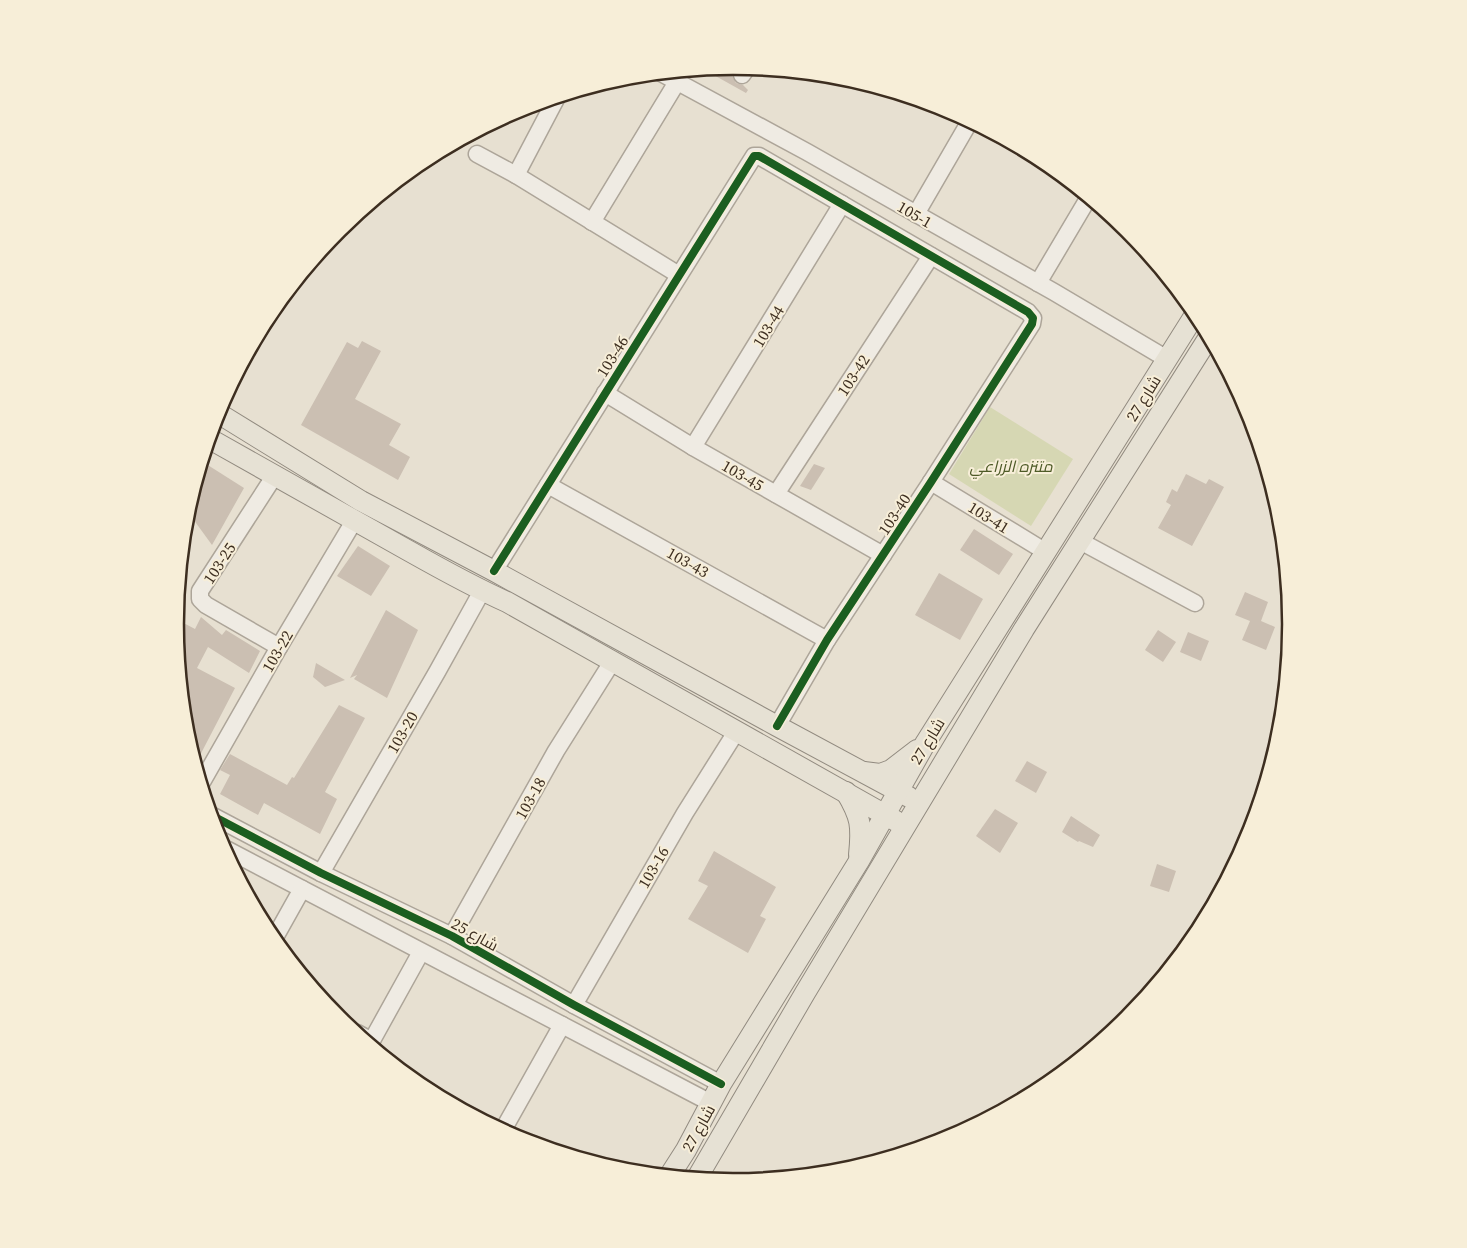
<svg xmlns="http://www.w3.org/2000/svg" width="1467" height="1248" viewBox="0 0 1467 1248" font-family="'Source Serif 4',Cairo,serif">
  <rect width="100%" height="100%" fill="#e7e0d1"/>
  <polygon fill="#d6d7b3" points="990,407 1073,459 1031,526 949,474"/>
  <g fill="#cbbfb2">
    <polygon points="724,67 732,75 736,83 743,85 748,90 746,93 703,69"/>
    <polygon points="362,341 381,351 355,399 401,424 389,445 410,457 398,480 301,425 347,342 358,348"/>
    <polygon points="203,462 244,488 212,545 188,512"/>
    <polygon points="814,464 825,468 811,490 800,486"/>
    <polygon points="1186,474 1206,484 1209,479 1224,487 1192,546 1158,528 1171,505 1166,502 1172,489 1177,492"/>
    <polygon points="974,529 1013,554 999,575 960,550"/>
    <polygon points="358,546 390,566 371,596 337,576"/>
    <polygon points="939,573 983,599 960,640 915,615"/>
    <polygon points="1245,592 1268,602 1261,621 1275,627 1266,650 1242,640 1250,621 1235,615"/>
    <polygon points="386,610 418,630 387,698 354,679 357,675 350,678"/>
    <polygon points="201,617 222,635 226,630 260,651 249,673 208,647 197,668 235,688 196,763 186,733 176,624 176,619 195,629"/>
    <polygon points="1158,630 1176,642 1163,662 1145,650"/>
    <polygon points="1188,632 1209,641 1201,661 1180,652"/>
    <polygon points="316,663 345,680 325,687 313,677"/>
    <polygon points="339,705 365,718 325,792 337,799 320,834 264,803 258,815 220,794 230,775 220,770 230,754 287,785 292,777 294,778"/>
    <polygon points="1027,761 1047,772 1036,793 1015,781"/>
    <polygon points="995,809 1018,823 1000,853 976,836"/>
    <polygon points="1071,816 1100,835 1093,847 1079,841 1078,842 1062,832"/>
    <polygon points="714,851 776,887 760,916 766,919 748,953 688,919 708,886 698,881"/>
    <polygon points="1157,864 1176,871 1169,892 1150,886"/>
  </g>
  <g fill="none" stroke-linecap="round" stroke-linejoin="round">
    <g stroke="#ada599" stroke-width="19">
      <g id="minor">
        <polyline points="661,73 807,152 1054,292 1167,359"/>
        <polyline points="742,75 747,68"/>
        <polyline points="477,154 516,175 679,275"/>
        <polyline points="516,175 557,97"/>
        <polyline points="916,214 970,121"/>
        <polyline points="592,222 677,82"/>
        <polyline points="1038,283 1089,197"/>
        <polyline points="605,393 693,447 883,555"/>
        <polyline points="693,447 842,204"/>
        <polyline points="275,475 200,591 200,599 206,605 279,647"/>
        <polyline points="931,482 1046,552"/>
        <polyline points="548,485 827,640"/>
        <polyline points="776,494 931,256"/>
        <polyline points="1080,541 1195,603"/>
        <polyline points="494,571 754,156 759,156 1028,312 1033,318 1032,324 931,482 827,640 777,726"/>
        <polyline points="202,782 279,647 354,521"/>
        <polyline points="211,815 321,873 452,936 574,1005 721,1084"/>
        <polyline points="224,848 711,1103"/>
        <polyline points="321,873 437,672 482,591"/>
        <polyline points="452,936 556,751 612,662"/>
        <polyline points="274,939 302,889"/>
        <polyline points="574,1005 685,813 736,732"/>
        <polyline points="357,1033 372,1041"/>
        <polyline points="370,1044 421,952"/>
        <polyline points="503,1130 562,1025"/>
      </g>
    </g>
    <g stroke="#928b80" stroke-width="22">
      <g id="major">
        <polyline points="218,413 361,501 494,571 777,726 909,797"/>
        <path d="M210 439C276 476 342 514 409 551 441 569 473 587 507 602L896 821"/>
        <polyline points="864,772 880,774 891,770 917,750"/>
        <path d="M846 792C861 817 862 826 859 855"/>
        <polyline points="670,1175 686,1150 721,1084 859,861 926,742 1196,313"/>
        <polyline points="697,1178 805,993 1024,629 1209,337"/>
      </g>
    </g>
    <use href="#minor" stroke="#efebe3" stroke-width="16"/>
    <use href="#major" stroke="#e6e1d4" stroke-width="20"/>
    <g stroke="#f7eed8" stroke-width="11">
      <g id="cycleway">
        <polyline points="494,571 754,156 759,156 1028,312 1033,318 1032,324 931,482 827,640 777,726"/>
        <polyline points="211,815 321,873 452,936 574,1005 721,1084"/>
      </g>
    </g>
    <use href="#cycleway" stroke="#1b5e20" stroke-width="8"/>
  </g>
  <g text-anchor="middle" stroke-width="4" stroke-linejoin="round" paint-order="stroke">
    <g font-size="16" fill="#3d2e20" stroke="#f7eed8">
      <text transform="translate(915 214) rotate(30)" y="6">105-1</text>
      <text transform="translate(768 326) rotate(-59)" y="6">103-44</text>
      <text transform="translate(612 356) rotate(-58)" y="6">103-46</text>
      <text transform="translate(853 375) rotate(-57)" y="6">103-42</text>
      <text transform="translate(1143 398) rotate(-58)" y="6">شارع 27</text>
      <text transform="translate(743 475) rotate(30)" y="6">103-45</text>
      <text transform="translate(894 514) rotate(-57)" y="6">103-40</text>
      <text transform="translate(989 517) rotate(32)" y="6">103-41</text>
      <text transform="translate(688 562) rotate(29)" y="6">103-43</text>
      <text transform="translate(219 563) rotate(-57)" y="6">103-25</text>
      <text transform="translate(277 651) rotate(-60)" y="6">103-22</text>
      <text transform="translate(402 732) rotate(-60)" y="6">103-20</text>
      <text transform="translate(927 741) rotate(-59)" y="6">شارع 27</text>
      <text transform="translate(530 798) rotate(-61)" y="6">103-18</text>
      <text transform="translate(653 867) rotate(-60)" y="6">103-16</text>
      <text transform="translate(475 934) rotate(29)" y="6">شارع 25</text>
      <text transform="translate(698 1128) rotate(-61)" y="6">شارع 27</text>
    </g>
    <g font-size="16" font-style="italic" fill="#4d5a26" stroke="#f7eed8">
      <text x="1011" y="472">متنزه الزراعي</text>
    </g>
  </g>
  <path d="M0 0H1467V1248H0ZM184 624a549 549 0 1 1 1098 0a549 549 0 1 1-1098 0Z" fill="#f7eed8" fill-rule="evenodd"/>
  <path fill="none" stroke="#3d2e20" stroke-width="2.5" d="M184 624a549 549 0 1 1 1098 0a549 549 0 1 1-1098 0Z"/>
</svg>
